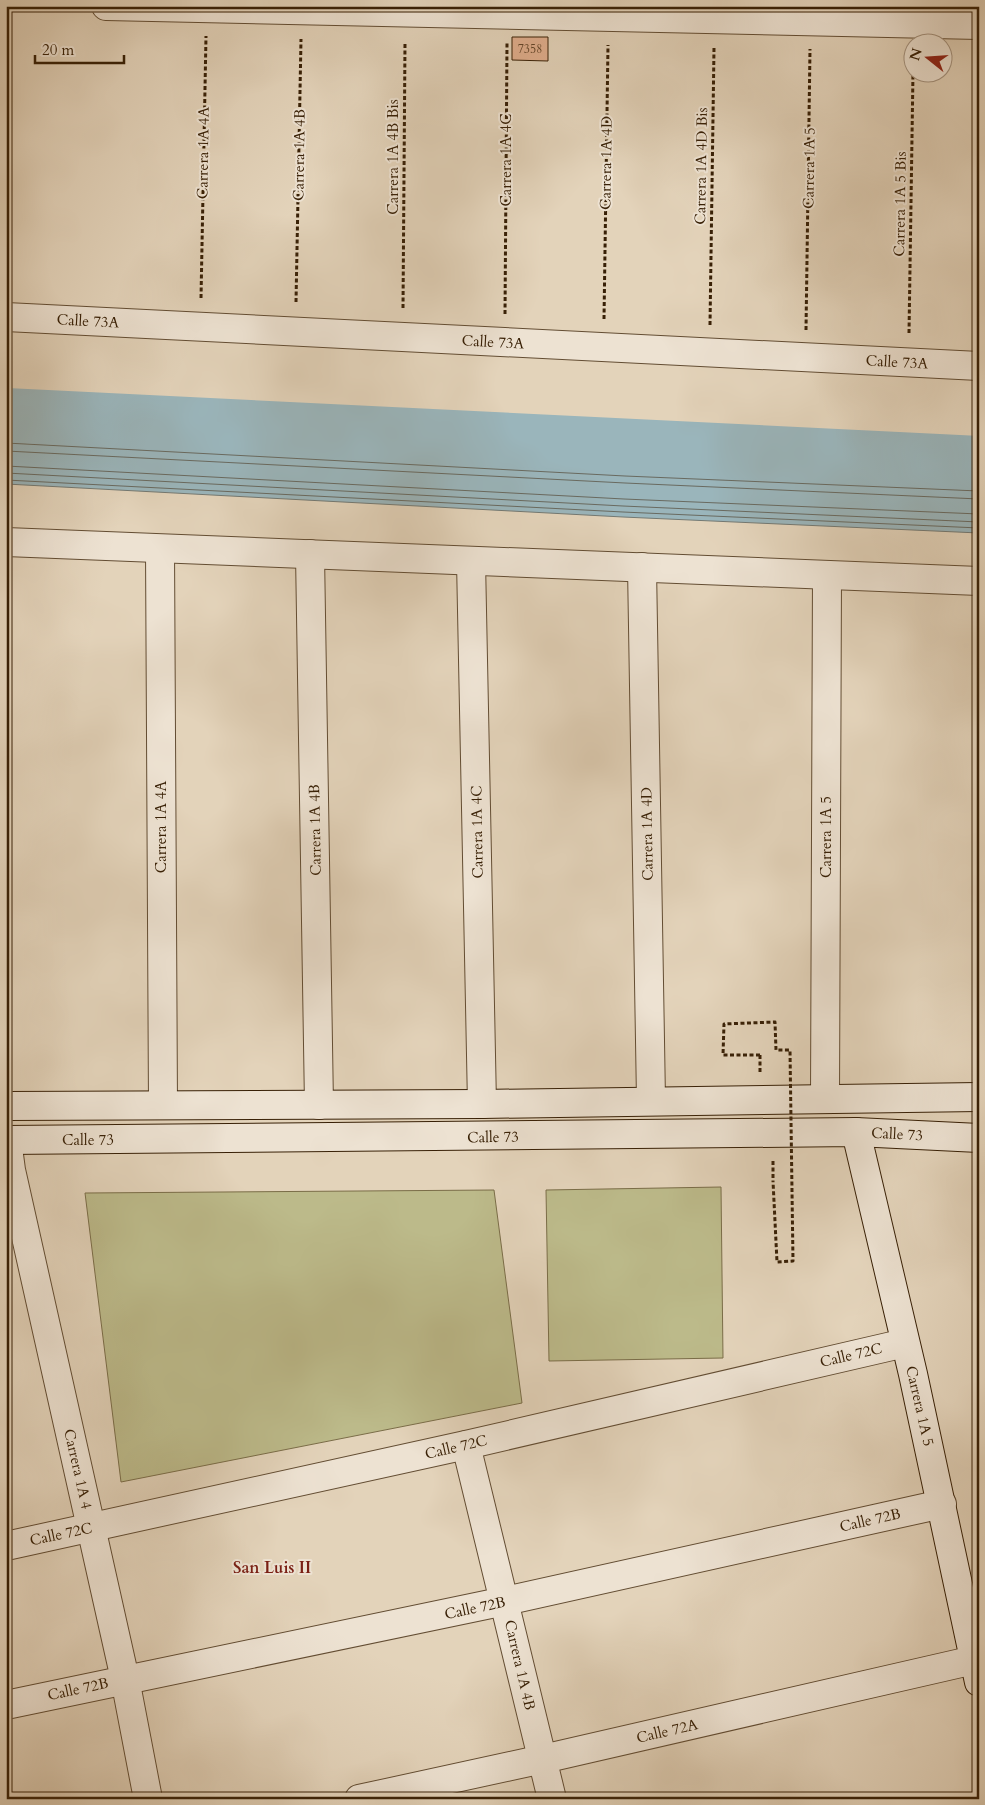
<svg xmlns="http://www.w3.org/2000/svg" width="985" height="1805" viewBox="0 0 985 1805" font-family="Cardo,serif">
  <rect width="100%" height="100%" fill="#e3d3ba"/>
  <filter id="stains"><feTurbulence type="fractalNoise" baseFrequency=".004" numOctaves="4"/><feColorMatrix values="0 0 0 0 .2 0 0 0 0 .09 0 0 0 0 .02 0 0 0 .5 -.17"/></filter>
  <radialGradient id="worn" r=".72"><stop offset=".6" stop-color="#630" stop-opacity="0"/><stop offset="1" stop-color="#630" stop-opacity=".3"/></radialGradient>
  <g fill="#bcba8a" stroke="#7a6d48">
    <polygon points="721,1187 723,1358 549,1361 546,1190"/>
    <polygon points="494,1190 522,1403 121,1482 85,1193"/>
  </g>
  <polygon fill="#9ab5bb" stroke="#737973" points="6,432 626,465 979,480 979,533 623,517 6,484"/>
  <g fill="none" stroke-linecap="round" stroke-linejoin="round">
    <g stroke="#696a60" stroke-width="1">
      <polyline points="6,437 625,470 979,485"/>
      <polyline points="6,443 625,476 979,491"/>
      <polyline points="6,451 625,483 979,499"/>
      <polyline points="6,466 624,499 979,514"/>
      <polyline points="6,473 623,506 979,522"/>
      <polyline points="6,480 623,512 979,528"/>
    </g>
    <polyline stroke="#9ab5bb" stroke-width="54" points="6,415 979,463"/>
  </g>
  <polygon fill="#e0ae8d" stroke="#382006" points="512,37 548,37 548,61 512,60"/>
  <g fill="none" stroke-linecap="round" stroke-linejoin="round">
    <g stroke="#634d33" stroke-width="30">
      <g id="street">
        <polyline points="106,6 979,25"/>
        <polyline points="6,317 979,366"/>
        <polyline points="6,542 979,581"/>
        <polyline points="160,549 163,1105"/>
        <polyline points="310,554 319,1105"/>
        <polyline points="471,561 482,1104"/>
        <polyline points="642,567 651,1100"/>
        <polyline points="825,1099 827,575"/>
        <polyline points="7,1140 11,1170 125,1679 148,1799"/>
        <polyline points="466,1445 552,1799"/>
        <polyline points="6,1546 466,1445 905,1343"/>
        <polyline points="6,1705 505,1601 942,1504"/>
        <polyline points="359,1799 543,1759 974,1660"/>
      </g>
    </g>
    <g stroke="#382006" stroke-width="30">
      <g id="secondary">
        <polyline points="6,1106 482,1104 979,1097"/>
        <polyline points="856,1132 913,1374 979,1682"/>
        <polyline points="6,1140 856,1132 979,1138"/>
      </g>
    </g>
    <g stroke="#382006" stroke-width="3" stroke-dasharray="4 2.5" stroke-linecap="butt">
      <polyline points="201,298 206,36"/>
      <polyline points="296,302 301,39"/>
      <polyline points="403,308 405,42"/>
      <polyline points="505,314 507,43"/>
      <polyline points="604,319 608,45"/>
      <polyline points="710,325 714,48"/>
      <polyline points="806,330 810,49"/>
      <polyline points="909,333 913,72"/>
      <polyline points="760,1055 760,1072"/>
      <polyline points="773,1161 773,1181"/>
    </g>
    <use href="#street" stroke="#ede2d2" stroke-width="28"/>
    <use href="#secondary" stroke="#ede2d2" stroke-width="28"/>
    <polyline stroke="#382006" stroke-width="3" stroke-dasharray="4 2.5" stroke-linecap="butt" points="760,1055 723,1055 724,1024 775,1022 776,1050 790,1050 793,1261 777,1262 773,1181"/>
  </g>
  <g text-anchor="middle" stroke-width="4" stroke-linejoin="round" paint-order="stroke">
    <g font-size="12" fill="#624428">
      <text x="530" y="53">7358</text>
    </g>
    <g font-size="15" fill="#382006" stroke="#ede2d2">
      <text transform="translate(203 153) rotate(-89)" y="5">Carrera 1A 4A</text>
      <text transform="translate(299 155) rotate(-89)" y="5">Carrera 1A 4B</text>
      <text transform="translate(393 157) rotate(-90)" y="5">Carrera 1A 4B Bis</text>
      <text transform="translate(506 160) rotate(-90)" y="5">Carrera 1A 4C</text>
      <text transform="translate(606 163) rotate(-89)" y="5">Carrera 1A 4D</text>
      <text transform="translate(701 166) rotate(-89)" y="5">Carrera 1A 4D Bis</text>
      <text transform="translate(809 168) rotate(-89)" y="5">Carrera 1A 5</text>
      <text transform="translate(900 204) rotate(-89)" y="5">Carrera 1A 5 Bis</text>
      <text transform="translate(88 321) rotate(3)" y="5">Calle 73A</text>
      <text transform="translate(493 342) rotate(3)" y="5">Calle 73A</text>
      <text transform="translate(897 362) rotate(3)" y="5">Calle 73A</text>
      <text transform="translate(161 827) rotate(-90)" y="5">Carrera 1A 4A</text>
      <text transform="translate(315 830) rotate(-91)" y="5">Carrera 1A 4B</text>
      <text transform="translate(477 832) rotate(-91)" y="5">Carrera 1A 4C</text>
      <text transform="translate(647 834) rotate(-91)" y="5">Carrera 1A 4D</text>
      <text transform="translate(826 837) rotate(-90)" y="5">Carrera 1A 5</text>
      <text transform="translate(897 1134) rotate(3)" y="5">Calle 73</text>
      <text transform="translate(493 1137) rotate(-1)" y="5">Calle 73</text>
      <text x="88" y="1145">Calle 73</text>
      <text transform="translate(851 1355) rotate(-13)" y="5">Calle 72C</text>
      <text transform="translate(920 1406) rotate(77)" y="5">Carrera 1A 5</text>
      <text transform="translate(456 1447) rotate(-13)" y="5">Calle 72C</text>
      <text transform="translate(78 1469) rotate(77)" y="5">Carrera 1A 4</text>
      <text transform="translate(870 1520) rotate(-13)" y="5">Calle 72B</text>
      <text transform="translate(61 1534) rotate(-12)" y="5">Calle 72C</text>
      <text transform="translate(475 1608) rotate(-12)" y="5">Calle 72B</text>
      <text transform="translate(520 1665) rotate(77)" y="5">Carrera 1A 4B</text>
      <text transform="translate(78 1689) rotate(-12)" y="5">Calle 72B</text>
      <text transform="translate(667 1731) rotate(-13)" y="5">Calle 72A</text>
    </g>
    <g font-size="16" font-weight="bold" fill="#7a1f14" stroke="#ede2d2">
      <text x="272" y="1573">San Luis II</text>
    </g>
  </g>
  <rect width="985" height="1805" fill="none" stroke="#e3d3ba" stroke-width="25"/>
  <rect x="8" y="8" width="970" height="1790" fill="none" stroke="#382006" stroke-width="2.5"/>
  <rect x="12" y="12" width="960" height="1780" fill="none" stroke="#382006"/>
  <g transform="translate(928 58) rotate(287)"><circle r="24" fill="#ede2d2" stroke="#a59480"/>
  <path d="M0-4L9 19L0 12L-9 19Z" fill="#8f2418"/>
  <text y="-8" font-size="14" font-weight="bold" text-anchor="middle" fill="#382006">N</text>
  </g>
  <path d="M35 55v8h89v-8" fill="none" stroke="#382006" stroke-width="2.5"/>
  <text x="42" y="55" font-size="15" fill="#382006" stroke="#ede2d2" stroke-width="4" paint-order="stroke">20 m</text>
  <rect width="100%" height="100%" filter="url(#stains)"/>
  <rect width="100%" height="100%" fill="url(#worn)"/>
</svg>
